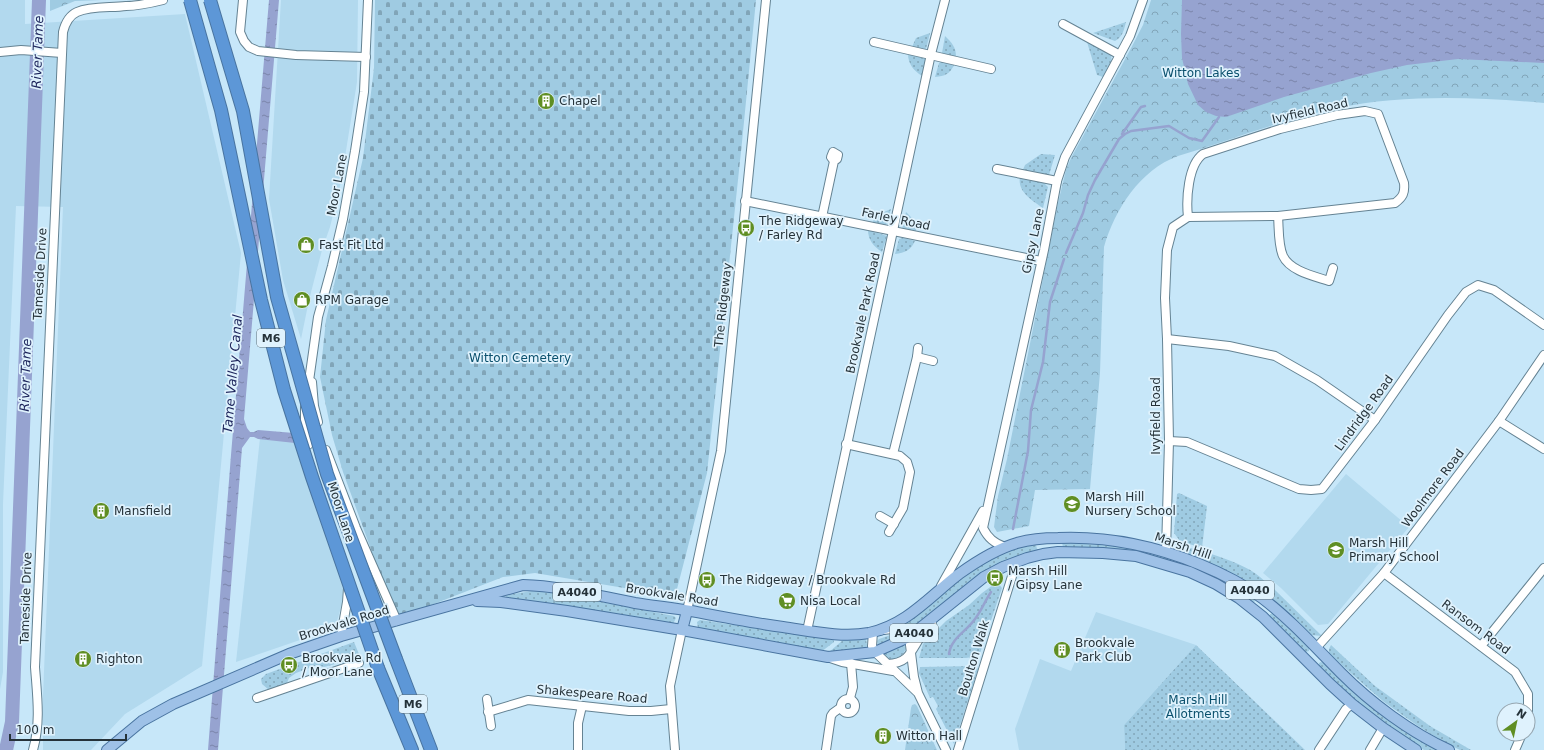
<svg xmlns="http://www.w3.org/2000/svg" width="1544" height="750" viewBox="0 0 1544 750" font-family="'DejaVu Sans',sans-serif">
  <defs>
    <pattern id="grass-dots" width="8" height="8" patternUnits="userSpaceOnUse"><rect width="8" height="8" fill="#9fcbe2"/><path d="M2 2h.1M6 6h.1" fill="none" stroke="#81a5b8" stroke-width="1.8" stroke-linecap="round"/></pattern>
    <pattern id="forest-crowns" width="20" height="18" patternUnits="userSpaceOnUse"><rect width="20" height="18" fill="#9fcbe2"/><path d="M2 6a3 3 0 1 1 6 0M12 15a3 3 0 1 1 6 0" fill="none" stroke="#81a5b8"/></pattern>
    <pattern id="cemetery-stones" width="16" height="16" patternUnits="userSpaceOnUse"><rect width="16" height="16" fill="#9fcbe2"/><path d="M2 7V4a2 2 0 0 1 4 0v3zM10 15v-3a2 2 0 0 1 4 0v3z" fill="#81a5b8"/></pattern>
    <pattern id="water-ripples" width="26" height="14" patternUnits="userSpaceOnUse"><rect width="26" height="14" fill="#96a3d0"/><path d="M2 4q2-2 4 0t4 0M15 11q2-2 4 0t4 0" fill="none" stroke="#7a85aa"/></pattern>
  </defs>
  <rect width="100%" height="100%" fill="#c7e7f9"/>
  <g fill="#b2d9ee">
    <polygon points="0,0 25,0 25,24 185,14 241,253 202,666 125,714 91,750 43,750 43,696 63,207 16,206 3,504 3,672 0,689"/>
    <polygon points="281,0 358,0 357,82 341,182 330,227 322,250 309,300 301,339 283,280 269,199"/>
    <polygon points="260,438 295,440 343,585 342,604 335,628 236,662"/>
    <polygon points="1346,474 1409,527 1328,624 1318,625 1281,588 1263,573"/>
    <polygon points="1096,612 1196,645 1124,725 1125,750 1019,750 1015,729 1040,659 1071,671"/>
  </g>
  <g fill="url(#grass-dots)">
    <path d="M1126 22C1124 29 1123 37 1115 41L1093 33Z"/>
    <polygon points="930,33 926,49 912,47 916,38"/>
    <path d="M945 36C952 43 956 47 956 57L942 53Z"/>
    <polygon points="1087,42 1106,51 1111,55 1112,62 1103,77 1097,75"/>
    <path d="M908 54 926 59 922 76C914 71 908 64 908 54Z"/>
    <path d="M942 61 954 65C950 74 945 76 935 77L939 63Z"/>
    <polygon points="1041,154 1055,155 1049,175 1047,176 1022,172 1025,165"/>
    <path d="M1020 177 1044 183 1048 187 1043 208C1033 201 1017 192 1020 177Z"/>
    <polygon points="891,209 886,225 872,223 877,215"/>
    <path d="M906 212C913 219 917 223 916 233L902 229Z"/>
    <path d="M868 230 887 236 882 252C874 247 868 240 868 230Z"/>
    <path d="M903 238 915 241C911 250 905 253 895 254L899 239Z"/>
    <polygon points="1179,493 1207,506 1202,548 1180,541 1174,533 1177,494"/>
    <polygon points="1062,542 1125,547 1184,563 1222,580 1255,600 1254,603 1221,582 1182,566 1063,548"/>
    <path d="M1173 543C1200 551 1251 562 1268 585L1266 587 1242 580 1176 551 1173 548Z"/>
    <polygon points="1036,545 1037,549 1050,549 1018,558 911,632 904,624 959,581 988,561 1013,549"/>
    <polygon points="997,582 1002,588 979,656 966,658 919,658 923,644 946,621 969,605 982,593"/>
    <polygon points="1274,589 1322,636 1311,635 1270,596 1271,592"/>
    <polygon points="532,591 554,593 674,616 676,618 673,624 670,625 506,597 506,595"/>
    <polygon points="1272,613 1309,647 1309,651 1306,652 1304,651 1269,616"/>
    <polygon points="700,620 834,640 834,642 821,652 698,629 697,622"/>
    <polygon points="899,632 902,634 900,638 878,646 877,641 879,639"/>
    <polygon points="866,639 867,645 866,649 828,653 843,640"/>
    <polygon points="354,642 361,659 345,665 343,662 324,667 317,665 296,673 289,678 287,683 269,690 262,684 261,679 266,674"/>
    <path d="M903 644 906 648C903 656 899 658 891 661L883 655V653Z"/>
    <polygon points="1196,645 1198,647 1305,750 1125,750 1124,725"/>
    <polygon points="1331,645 1375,686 1430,726 1471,750 1460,750 1444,742 1418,726 1384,702 1329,654 1329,649"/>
    <polygon points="1321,662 1326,664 1440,750 1424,750 1381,721 1346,692 1319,667 1319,663"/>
    <polygon points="976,666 978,669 954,744 936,709 938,706 933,697 930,698 919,673 920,667"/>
  </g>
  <g fill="url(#forest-crowns)">
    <polygon points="50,0 102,0 75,1 50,11"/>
    <path d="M1151 0H1544V103C1478 97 1403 94 1338 108 1283 119 1231 140 1178 156 1140 170 1115 209 1104 247L1100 373 1090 489 1035 490 1029 526 997 532 994 527 998 496 1007 459 1058 203 1066 170 1071 158 1130 50 1143 25Z"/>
    <polygon points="915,704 917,706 937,750 905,750 911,708 912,705"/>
  </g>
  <polygon fill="url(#cemetery-stones)" points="375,0 756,0 742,142 707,473 677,589 666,595 535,573 503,577 398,618 377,566 343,472 332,435 320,377 326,320 363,158 374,68"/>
  <g fill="url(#water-ripples)">
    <polygon points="269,0 279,0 244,419 247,428 250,432 254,432 258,430 294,433 295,443 258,439 254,437 250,437 242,448 218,750 208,750 231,455"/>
    <polygon points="1182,0 1544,0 1544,63 1458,59 1407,65 1371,73 1284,97 1226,117 1216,116 1206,112 1198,105 1188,84 1182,58 1181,34"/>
  </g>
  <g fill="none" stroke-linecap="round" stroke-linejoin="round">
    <g stroke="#96a3d0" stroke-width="2.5">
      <polyline points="1122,134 1141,107 1145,106"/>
      <polyline points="1066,253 1083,213 1088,195 1095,180 1119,139 1125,134 1131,131 1169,126 1189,138 1202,141 1219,117"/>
      <polyline points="1013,529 1028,451 1031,410 1043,362 1050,302 1064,259"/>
      <path d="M949 654C951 638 966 632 975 619 981 611 985 601 991 592"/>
    </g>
    <polyline stroke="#96a3d0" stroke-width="14" points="6,750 12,722 39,0"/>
    <g stroke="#658393" stroke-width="10">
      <g id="minor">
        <polyline points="243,0 240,32 244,41 249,47 258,51 296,55 366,57"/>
        <polyline points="1063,24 1120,55"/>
        <polyline points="874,42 991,69"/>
        <polyline points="0,52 21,50 62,53"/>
        <polyline points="997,169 1057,181"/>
        <polyline points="745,201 1041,261"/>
        <path d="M1278 216C1279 228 1278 245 1283 256 1290 271 1314 276 1329 281L1333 268"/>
        <polyline points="822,217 834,161 831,157 833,152 838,155 837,159 834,161"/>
        <polyline points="1167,339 1229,346 1275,356 1317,380 1375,420"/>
        <polyline points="917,357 933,361"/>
        <polyline points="312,382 314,406 318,422"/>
        <polyline points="307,395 318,317 332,266 343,219 355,151 364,92 368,0"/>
        <polyline points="305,407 305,434 308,445"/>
        <polyline points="1499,421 1544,449"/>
        <polyline points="1169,441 1187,442 1299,489 1311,490 1322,489 1375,420 1448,315 1466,292 1478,285 1494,290 1544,325"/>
        <polyline points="846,444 900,456 907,462 910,472 903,508 889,532"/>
        <polyline points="326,450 356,528 397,621"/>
        <polyline points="893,454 917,357 918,348"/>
        <polyline points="880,516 894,524"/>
        <path d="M1005 547C994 543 988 538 983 528L1044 250 1057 181 1065 157 1130 36 1143 0"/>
        <path d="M1166 552 1169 441 1167 339 1165 298 1167 250 1173 227 1188 217C1186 199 1188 165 1203 154L1280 129 1337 115 1365 111 1378 114 1404 183C1405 193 1403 197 1395 203L1278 216 1188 217"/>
        <polyline points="1384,573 1515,672 1528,694 1528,715"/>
        <polyline points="941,586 983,511"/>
        <polyline points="687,611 721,451 766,0"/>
        <polyline points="807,631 931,54 945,0"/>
        <polyline points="341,636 347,602 348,588"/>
        <polyline points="1481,646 1544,568"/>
        <polyline points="1317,647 1384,573 1499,421 1544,355"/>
        <polyline points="830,658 842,662 893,671"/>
        <path d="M888 664C909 663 911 651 921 636 924 631 928 628 932 624"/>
        <path d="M918 693 875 652 872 646 873 632C885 630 902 624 909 637L914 677 918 693 946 750"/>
        <polyline points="257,698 359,663"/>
        <polyline points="850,698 853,687 851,663"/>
        <circle cx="848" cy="706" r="7"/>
        <polyline points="487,699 491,726"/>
        <polyline points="488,712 528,700 629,711 651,711 671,709"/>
        <path d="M33 750C41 722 37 695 35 667L63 32C65 24 68 16 77 12 91 6 111 8 126 6 139 6 151 3 163 0"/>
        <polyline points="578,750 578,723 582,706"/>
        <polyline points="675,750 670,686 682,630"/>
        <polyline points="826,750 831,716 833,713 840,708"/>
        <polyline points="958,750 1013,573"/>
        <polyline points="1319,750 1346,709 1352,704"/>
        <polyline points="1370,750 1383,728"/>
        <polyline points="1515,750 1522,734"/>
      </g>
    </g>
    <g stroke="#4974a0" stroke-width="12">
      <g id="major">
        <polyline points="477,601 501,602 567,611 682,630 828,657 875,652 909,637 984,577 1003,567 1027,558 1043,554 1058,552 1103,553 1136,556 1190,572 1216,584 1239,598 1263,617 1330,684 1352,704 1383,728 1416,750"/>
        <polyline points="682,630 687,611"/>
        <path d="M107 750 142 721 173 704 289 654 341 636 523 585C561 586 598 596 635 603 654 606 673 608 691 611 722 617 752 623 783 627 811 631 841 638 869 633 907 625 930 596 959 574 977 561 996 549 1017 543 1031 539 1045 538 1058 538 1106 536 1155 546 1199 564 1221 573 1243 584 1262 598 1291 620 1315 647 1341 673 1371 703 1410 732 1449 750"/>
      </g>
    </g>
    <g stroke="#4974a0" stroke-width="14">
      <g id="highway">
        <polyline points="396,659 431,750"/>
        <polyline points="378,668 412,750"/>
      </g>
    </g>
    <use href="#minor" stroke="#fff" stroke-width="8"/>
    <use href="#major" stroke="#9ec1e7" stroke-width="10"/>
    <use href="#highway" stroke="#5d97d7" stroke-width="12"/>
    <g stroke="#4974a0" stroke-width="14" stroke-linecap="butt">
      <g id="highway-bridge">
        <polyline points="190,0 221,110 261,300 284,390 312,477 378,668"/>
        <polyline points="210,0 243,111 277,297 327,474 396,659"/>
      </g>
    </g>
    <use href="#highway-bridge" stroke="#5d97d7" stroke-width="12"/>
  </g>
  <defs>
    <g id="building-disc" transform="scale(0.9)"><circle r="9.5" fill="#5f8e23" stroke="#dff2fd"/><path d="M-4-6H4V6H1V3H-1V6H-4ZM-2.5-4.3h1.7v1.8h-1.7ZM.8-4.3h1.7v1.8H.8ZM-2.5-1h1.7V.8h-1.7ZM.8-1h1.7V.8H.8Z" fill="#fff"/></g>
    <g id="bus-disc" transform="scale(0.9)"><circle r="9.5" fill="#5f8e23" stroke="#dff2fd"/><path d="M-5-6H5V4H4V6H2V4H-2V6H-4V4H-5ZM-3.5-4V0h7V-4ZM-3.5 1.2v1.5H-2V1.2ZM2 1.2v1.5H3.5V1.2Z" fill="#fff"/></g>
    <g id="shop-disc" transform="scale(0.9)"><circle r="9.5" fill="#5f8e23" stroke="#dff2fd"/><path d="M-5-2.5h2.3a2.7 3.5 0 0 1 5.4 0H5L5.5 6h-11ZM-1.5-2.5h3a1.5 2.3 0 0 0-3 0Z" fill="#fff"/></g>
    <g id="school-disc" transform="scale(0.9)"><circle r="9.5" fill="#5f8e23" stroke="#dff2fd"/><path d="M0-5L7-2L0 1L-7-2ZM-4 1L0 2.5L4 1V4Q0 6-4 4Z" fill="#fff"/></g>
    <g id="supermarket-disc" transform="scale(0.9)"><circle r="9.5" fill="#5f8e23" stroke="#dff2fd"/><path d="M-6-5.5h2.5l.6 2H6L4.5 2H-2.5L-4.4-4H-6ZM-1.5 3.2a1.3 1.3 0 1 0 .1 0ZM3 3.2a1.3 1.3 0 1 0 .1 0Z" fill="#fff"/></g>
  </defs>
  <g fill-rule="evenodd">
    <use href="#building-disc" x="546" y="101"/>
    <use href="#bus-disc" x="746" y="228"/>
    <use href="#shop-disc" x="306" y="245"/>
    <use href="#shop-disc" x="302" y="300"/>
    <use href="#school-disc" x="1072" y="504"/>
    <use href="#building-disc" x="101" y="511"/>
    <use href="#school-disc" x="1336" y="550"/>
    <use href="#bus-disc" x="995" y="578"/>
    <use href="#bus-disc" x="707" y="580"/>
    <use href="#supermarket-disc" x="787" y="601"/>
    <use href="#building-disc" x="1062" y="650"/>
    <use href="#building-disc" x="83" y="659"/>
    <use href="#bus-disc" x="289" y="665"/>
    <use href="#building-disc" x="883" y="736"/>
  </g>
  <g text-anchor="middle" stroke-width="3.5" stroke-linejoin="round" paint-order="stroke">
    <g fill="#dff2fd" stroke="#5d6c74" stroke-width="1">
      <rect x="257" y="329" width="28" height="18" rx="3"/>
      <rect x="1226" y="581" width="48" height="18" rx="3"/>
      <rect x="553" y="583" width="48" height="18" rx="3"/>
      <rect x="890" y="624" width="48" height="18" rx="3"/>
      <rect x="399" y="695" width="28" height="18" rx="3"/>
    </g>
    <g font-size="11" font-weight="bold" fill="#253239">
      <text x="271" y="342">M6</text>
      <text x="1250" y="594">A4040</text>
      <text x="577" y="596">A4040</text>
      <text x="914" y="637">A4040</text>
      <text x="413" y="708">M6</text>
    </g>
    <g font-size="12" fill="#0a506d" stroke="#dff2fd">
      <text x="1201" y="77">Witton Lakes</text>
      <text x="520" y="362">Witton Cemetery</text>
      <text x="1198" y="704">Marsh Hill<tspan x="1198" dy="14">Allotments</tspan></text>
    </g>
    <g font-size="12" fill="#253239" stroke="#dff2fd" text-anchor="start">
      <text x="559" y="105">Chapel</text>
      <text x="759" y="225">The Ridgeway<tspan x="759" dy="14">/ Farley Rd</tspan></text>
      <text x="319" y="249">Fast Fit Ltd</text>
      <text x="315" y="304">RPM Garage</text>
      <text x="1085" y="501">Marsh Hill<tspan x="1085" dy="14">Nursery School</tspan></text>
      <text x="114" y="515">Mansfield</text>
      <text x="1349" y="547">Marsh Hill<tspan x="1349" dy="14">Primary School</tspan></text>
      <text x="1008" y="575">Marsh Hill<tspan x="1008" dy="14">/ Gipsy Lane</tspan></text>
      <text x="720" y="584">The Ridgeway / Brookvale Rd</text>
      <text x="800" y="605">Nisa Local</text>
      <text x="1075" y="647">Brookvale<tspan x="1075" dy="14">Park Club</tspan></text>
      <text x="302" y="662">Brookvale Rd<tspan x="302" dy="14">/ Moor Lane</tspan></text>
      <text x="96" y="663">Righton</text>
      <text x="896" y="740">Witton Hall</text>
    </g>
    <g font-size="12" fill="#253239" stroke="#dff2fd">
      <text transform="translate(1310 111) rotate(-13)" y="4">Ivyfield Road</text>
      <text transform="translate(337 185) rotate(-79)" y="4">Moor Lane</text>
      <text transform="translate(896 219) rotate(12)" y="4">Farley Road</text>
      <text transform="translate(1033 241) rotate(-78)" y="4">Gipsy Lane</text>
      <text transform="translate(40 274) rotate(-87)" y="4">Tameside Drive</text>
      <text transform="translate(723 305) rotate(-84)" y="4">The Ridgeway</text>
      <text transform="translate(863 313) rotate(-78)" y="4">Brookvale Park Road</text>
      <text transform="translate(1364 413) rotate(-54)" y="4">Lindridge Road</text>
      <text transform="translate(1156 416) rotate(-90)" y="4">Ivyfield Road</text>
      <text transform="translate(1433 488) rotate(-53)" y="4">Woolmore Road</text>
      <text transform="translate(341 512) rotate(72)" y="4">Moor Lane</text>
      <text transform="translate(1183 546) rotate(19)" y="4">Marsh Hill</text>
      <text transform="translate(672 595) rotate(9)" y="4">Brookvale Road</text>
      <text transform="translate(26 598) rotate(-88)" y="4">Tameside Drive</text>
      <text transform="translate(344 623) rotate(-17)" y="4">Brookvale Road</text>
      <text transform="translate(1476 627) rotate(37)" y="4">Ransom Road</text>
      <text transform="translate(974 658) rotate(-73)" y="4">Boulton Walk</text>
      <text transform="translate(592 694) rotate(5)" y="4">Shakespeare Road</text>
    </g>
    <g font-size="13" font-style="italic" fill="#1c245b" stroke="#dff2fd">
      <text transform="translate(37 52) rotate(-88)" y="5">River Tame</text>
      <text transform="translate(232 374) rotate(-85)" y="5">Tame Valley Canal</text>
      <text transform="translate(25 375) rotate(-88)" y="5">River Tame</text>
    </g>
  </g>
  <g transform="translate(1516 722) rotate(33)"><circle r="19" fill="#dff2fd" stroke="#95a5af"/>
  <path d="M0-3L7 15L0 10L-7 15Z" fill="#5f8e23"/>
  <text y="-6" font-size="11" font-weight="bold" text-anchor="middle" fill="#253239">N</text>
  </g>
  <path d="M10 734v6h116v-6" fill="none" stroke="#253239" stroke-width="2"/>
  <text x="16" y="734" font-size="12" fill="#253239" stroke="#dff2fd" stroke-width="3" paint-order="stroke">100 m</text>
</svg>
